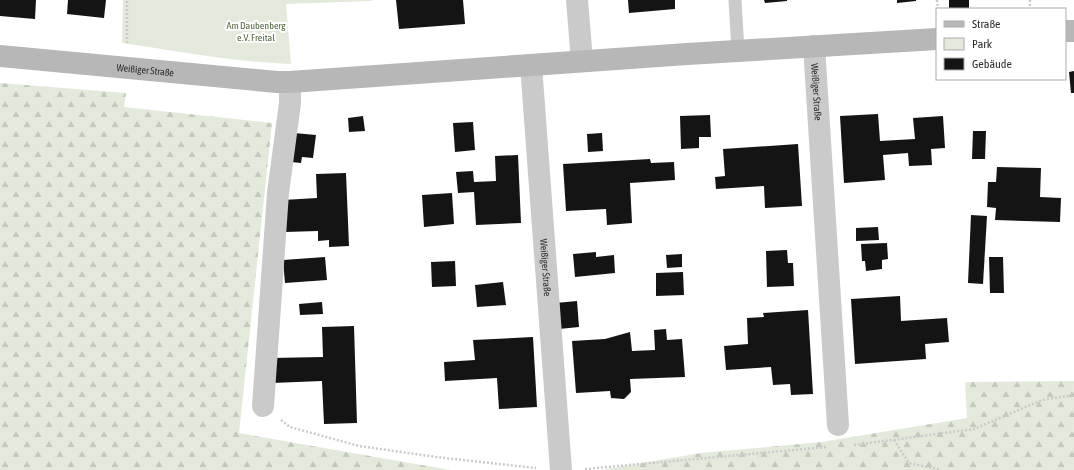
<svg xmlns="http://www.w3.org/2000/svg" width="1074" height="470" viewBox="0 0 1074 470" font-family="'Asap Condensed',sans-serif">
  <defs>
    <pattern id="forest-firs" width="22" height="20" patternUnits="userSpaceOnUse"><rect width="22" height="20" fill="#e3eadb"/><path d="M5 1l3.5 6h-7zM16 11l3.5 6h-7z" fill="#c3c9bc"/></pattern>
  </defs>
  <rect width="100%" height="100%" fill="#fff"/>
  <path fill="#e3eadb" d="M123 0H372V1L286 4 291 64C234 62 178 51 122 43Z"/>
  <g fill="url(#forest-firs)">
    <polygon points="0,83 126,93 124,107 272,123 239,433 450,470 0,470"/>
    <polygon points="1074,381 1074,470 601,470 701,453 821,442 967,418 965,382"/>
  </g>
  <g fill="#141414">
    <polygon points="0,0 36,0 35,19 0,16"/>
    <polygon points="68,0 106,0 104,18 67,14"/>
    <polygon points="396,0 463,0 465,24 399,29"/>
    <polygon points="628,0 675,0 675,9 629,13"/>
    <polygon points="764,0 787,0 787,1 765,3"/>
    <polygon points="897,0 916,0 916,1 897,3"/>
    <rect x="949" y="0" width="20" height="9"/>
    <polygon points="1074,71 1074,93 1071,93 1069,72"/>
    <polygon points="878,114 880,141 915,139 913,118 943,116 945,148 931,149 932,165 909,166 908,153 883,155 885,180 844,183 840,116"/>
    <polygon points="710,115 711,137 699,137 699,148 681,149 680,116"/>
    <polygon points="363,116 365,131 349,132 348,118"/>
    <polygon points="473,122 475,150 455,152 453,123"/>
    <polygon points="973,131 986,131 985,159 972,159"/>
    <polygon points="294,133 316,135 313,158 302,157 301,163 291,162"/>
    <polygon points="602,133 603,151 588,152 587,134"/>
    <polygon points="798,144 802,206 765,208 764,186 716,189 715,177 725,176 723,149"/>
    <polygon points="518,155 521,223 476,225 474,192 458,193 456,172 473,171 474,182 496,181 495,156"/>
    <polygon points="650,159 651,163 674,162 675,180 630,183 632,223 607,225 606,209 566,211 563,164"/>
    <polygon points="997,167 1041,168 1040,197 1061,198 1060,222 995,220 996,208 987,207 988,182 996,182"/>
    <polygon points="346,173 349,246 329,247 329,240 318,241 318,231 285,232 283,200 317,198 316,174"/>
    <polygon points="452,193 454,224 424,227 422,195"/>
    <polygon points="971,215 987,216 983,284 968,283"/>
    <polygon points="878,227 879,240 856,241 856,228"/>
    <polygon points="887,243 888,259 882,260 882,269 866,271 865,261 862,261 861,244"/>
    <polygon points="787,250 788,263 793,263 794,286 767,287 766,251"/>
    <polygon points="596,252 596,257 614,255 615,273 575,277 573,254"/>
    <polygon points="682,254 682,267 667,268 666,255"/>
    <polygon points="325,257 327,280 285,283 283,260"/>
    <polygon points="989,257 1003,257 1004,293 990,293"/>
    <polygon points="455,261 456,286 432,287 431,262"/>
    <polygon points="683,272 684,295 656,296 656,273"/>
    <polygon points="503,282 506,305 477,307 475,285"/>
    <polygon points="900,296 901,321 947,318 949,342 925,344 926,359 855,364 851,299"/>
    <polygon points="577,301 579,327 559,329 556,303"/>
    <polygon points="322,302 323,314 300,315 299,304"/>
    <polygon points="808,310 813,394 791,395 790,384 773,385 771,367 726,370 724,346 748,344 747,318 764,317 763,313"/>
    <polygon points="354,326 357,423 324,424 322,381 272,383 271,358 323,357 322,327"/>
    <polygon points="666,329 667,340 682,339 685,377 630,379 631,392 624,399 611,398 610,391 576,393 572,341 605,339 630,332 632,351 655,350 654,330"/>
    <polygon points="533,337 537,407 499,409 497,378 445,381 444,362 475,360 473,340"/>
  </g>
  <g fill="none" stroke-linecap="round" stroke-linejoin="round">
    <g stroke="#cacaca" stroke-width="2.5" stroke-dasharray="2 2" stroke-linecap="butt">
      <polyline points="937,0 938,9"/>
      <polyline points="1030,0 1030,9"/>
      <polyline points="127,43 127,0"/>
      <polyline points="281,420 290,427 359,446 436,457 536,468"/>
      <polyline points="894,440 909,463 938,469 939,470"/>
      <polyline points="854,445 974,429 1042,400 1074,395"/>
      <polyline points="585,469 827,447"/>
    </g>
    <polyline stroke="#cacaca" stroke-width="13" points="735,0 738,51"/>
    <g stroke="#cacaca" stroke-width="22">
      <polyline points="577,0 582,61"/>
      <path id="s1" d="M814 46 838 425"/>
      <path id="s2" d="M531 65 561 470"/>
      <polyline points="263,406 278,193 290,103 290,82"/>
    </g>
    <g stroke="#b7b7b7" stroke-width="22">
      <polyline points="1065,31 1074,31"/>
      <path id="s3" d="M0 56 277 82H290L687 54 937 39"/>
    </g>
  </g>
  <g text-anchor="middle" stroke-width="4" stroke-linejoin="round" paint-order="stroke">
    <g font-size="10" fill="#50663d" stroke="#fff">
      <text x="256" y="29">Am Daubenberg<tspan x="256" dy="12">e.V. Freital</tspan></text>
    </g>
    <g font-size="10" fill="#2d2d2d" stroke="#fff">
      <text dy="4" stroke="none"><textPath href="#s3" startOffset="146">Weißiger Straße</textPath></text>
      <text dy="4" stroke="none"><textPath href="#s1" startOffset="46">Weißiger Straße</textPath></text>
      <text dy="4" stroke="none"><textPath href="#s2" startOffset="203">Weißiger Straße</textPath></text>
    </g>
  </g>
  <rect x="936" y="8" width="130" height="72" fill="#ffffff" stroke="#ababab"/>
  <rect x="944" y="21" width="20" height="6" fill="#b7b7b7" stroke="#ababab"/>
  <text x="972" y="28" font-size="12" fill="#2d2d2d">Straße</text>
  <rect x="944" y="38" width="20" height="12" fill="#e3eadb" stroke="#ababab"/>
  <text x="972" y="48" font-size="12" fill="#2d2d2d">Park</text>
  <rect x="944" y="58" width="20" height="12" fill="#141414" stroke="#ababab"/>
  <text x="972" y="68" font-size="12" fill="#2d2d2d">Gebäude</text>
</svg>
